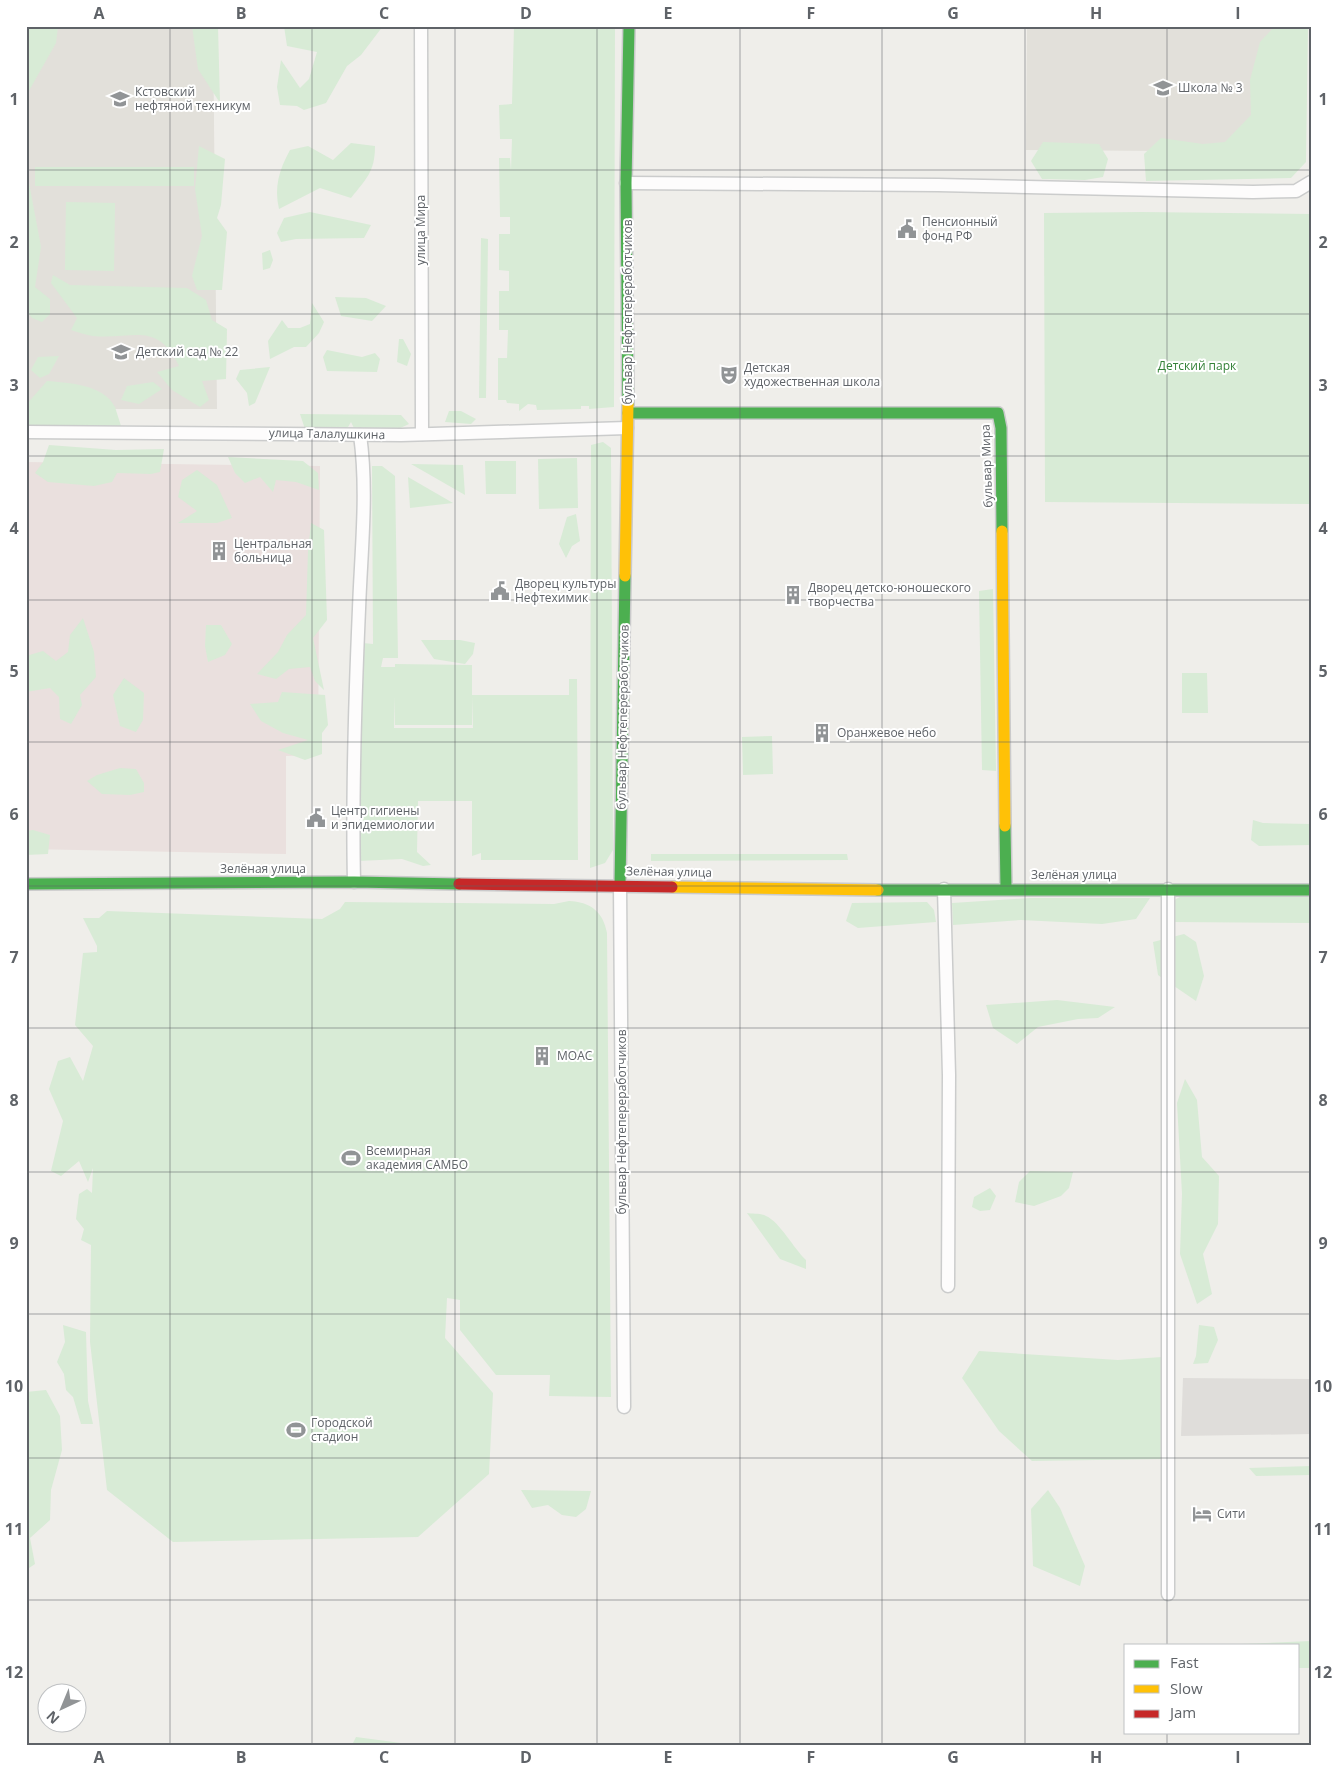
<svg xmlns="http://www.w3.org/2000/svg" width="1337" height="1771" viewBox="0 0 1337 1771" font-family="'Open Sans',sans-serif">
  <rect width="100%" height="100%" fill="#efeeea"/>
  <polygon fill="#dfddda" points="1183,1378 1311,1379 1311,1434 1181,1436"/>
  <g fill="#e2e0da">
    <polygon points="26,26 213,26 217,409 26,409"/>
    <polygon points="1027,26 1301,26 1297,152 1026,150"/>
  </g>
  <polygon fill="#eae0de" points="26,462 320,466 318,755 286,756 286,854 26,849"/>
  <g fill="#d8ebd6" fill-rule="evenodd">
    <polygon points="26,26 58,26 56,43 26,96"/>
    <polygon points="192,26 218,26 220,103 198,69"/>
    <polygon points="284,26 383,26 361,55 347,66 326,103 304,110 297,106 280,105 277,87 281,60 300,88 309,79 317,52 287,46"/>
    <polygon points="514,26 615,26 614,407 589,409 589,406 581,406 581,409 537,410 536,405 528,404 519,411 519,404 507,403 506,400 498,400 498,358 507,358 508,330 499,330 499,291 509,291 509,271 499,270 499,234 510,234 510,217 500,217 499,158 510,158 511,170 512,139 500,139 499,105 512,104"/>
    <polygon points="1275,26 1308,28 1306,162 1291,178 1146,181 1144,154 1161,138 1203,144 1225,142 1251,115 1250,80 1260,42"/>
    <polygon points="1043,142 1099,144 1108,159 1103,177 1085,180 1042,179 1031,161"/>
    <path d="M351 143 375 146C375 172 366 179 351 198L320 188 279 209C274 187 279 170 290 150L308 146 333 160Z"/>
    <polygon points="199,146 225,159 221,205 217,218 227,232 222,290 197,290 192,276 202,236 195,189"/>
    <polygon points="26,167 41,247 35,287 50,299 50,314 42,322 32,318 26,311"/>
    <rect x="35" y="167" width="159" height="19"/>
    <polygon points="66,202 115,203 114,271 65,270"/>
    <polygon points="310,212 371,225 364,238 296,239 281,242 277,233 284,218"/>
    <polygon points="1142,212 1311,214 1311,504 1045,502 1044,213"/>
    <polygon points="481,238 488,239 486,398 479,398"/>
    <polygon points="270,250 273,260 270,268 263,270 262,253"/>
    <path d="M53 275 70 285 187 288 206 300 212 320 227 329 226 379 202 381 209 400 200 407 172 390 157 372 179 366C157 320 133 340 93 336 86 335 78 332 71 330L77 318 51 283Z"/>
    <polygon points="335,297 366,298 386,306 372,321 341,316"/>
    <polygon points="312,303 324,322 319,333 306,347 294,347 270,359 268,341 282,320 288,328 300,328 310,324"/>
    <polygon points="399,339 403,339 411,354 407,366 397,362"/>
    <polygon points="327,350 362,357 375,353 380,359 377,372 327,371 323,357"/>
    <polygon points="59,356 49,374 40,378 31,370 38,357"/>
    <polygon points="270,367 255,403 249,406 247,393 236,379 240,370"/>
    <path d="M47 381C69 383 103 384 115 407 117 413 119 420 121 426L28 428 26 405Z"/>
    <polygon points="153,382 162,389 139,404 121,400 127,386"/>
    <polygon points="449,411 461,411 476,419 471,424 445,422"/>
    <polygon points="300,414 401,415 409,424 394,431 356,432 351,422 344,434 305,429"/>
    <polygon points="603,442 611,448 613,850 605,863 590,868 591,445"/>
    <polygon points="49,445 116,450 164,449 160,472 151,474 117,473 112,482 94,486 48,482 35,473 43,462"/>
    <polygon points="228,457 303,461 318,473 319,490 296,482 276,480 273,492 260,477 245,483 235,473"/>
    <polygon points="577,458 578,508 539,509 538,459"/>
    <polygon points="485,461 516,461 516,494 486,494"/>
    <polygon points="411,464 463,465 465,495"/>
    <path d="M372 466H382L395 476 398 658H383L381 667H395V664L472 665V695H569V679H577L578 860H481V853L472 856V801H418L417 852 431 865 423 866 402 859 358 861 361 667 363 643 373 644ZM395 697V725H472V697L473 728H394Z"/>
    <polygon points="197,470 217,485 232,518 217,523 178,523 197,511 178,497 182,480"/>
    <polygon points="408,477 453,503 410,508"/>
    <polygon points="576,514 580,541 572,546 566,558 559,544 567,517"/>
    <polygon points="311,523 324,530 327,620 313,638 324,690 315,681 310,667 289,669 276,679 257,674 278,652 287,635 306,615 308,551"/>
    <polygon points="993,589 996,771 982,770 979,591"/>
    <polygon points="83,618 94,652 96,677 80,695 82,705 71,724 60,719 59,697 50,688 26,692 26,656 43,651 56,661 68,652 70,635"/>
    <polygon points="206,625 221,625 232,644 225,655 208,662 205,646"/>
    <polygon points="421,640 460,640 475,643 473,654 465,664 434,659"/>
    <polygon points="1182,673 1207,673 1208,713 1182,713"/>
    <polygon points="124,678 144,693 143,720 136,732 120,726 113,695"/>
    <polygon points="282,692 325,695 328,725 322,733 322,754 305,760 278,750 308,740 283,733 261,721 250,704 278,702"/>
    <polygon points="772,736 773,774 743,775 742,737"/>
    <polygon points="120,768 136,769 144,783 144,792 130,795 102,794 87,781 97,775"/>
    <polygon points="1253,820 1263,823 1311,824 1311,845 1259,846 1251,840"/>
    <polygon points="33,830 50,835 48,854 26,855 26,831"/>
    <polygon points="651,854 847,854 848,860 651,861"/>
    <polygon points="1182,896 1311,897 1311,923 1173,922 1174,900"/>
    <polygon points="1030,898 1150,898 1136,919 1102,924 1021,920 953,925 952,903"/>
    <path d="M569 901C590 902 603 911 607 933L611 1397 549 1396 550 1375H496L460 1330V1300L447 1298 445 1338 493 1393 489 1474 418 1537 173 1542 107 1490 90 1342 91 1245 81 1240 84 1229 76 1219 79 1194 87 1189 92 1193 93 1168 88 1182 79 1161 61 1176 51 1171 63 1121 49 1089 58 1061 70 1057 83 1081 93 1046 75 1025 83 953 97 952V946L83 918H99L107 911 322 919 340 909 345 902 554 904Z"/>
    <polygon points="927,902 934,910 936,922 858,928 846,921 852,903"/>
    <polygon points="1184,934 1196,942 1204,976 1196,1001 1158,975 1153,942"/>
    <polygon points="1057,1000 1115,1007 1098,1018 1078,1019 1038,1027 1017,1044 993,1028 986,1005"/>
    <polygon points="1185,1079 1197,1100 1202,1157 1219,1176 1218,1224 1203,1254 1212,1294 1197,1304 1180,1254 1182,1194 1177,1103"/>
    <polygon points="1030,1171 1073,1172 1069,1188 1061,1196 1034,1206 1015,1202 1019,1182"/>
    <polygon points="990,1188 996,1196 990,1210 980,1211 972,1207 974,1197"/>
    <path d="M747 1213C752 1214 761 1213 766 1216 780 1222 794 1249 806 1260V1269L780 1259Z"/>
    <polygon points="63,1325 86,1332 88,1401 93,1424 81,1424 73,1397 66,1390 64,1374 57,1362 65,1342"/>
    <polygon points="1199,1325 1214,1327 1218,1340 1208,1363 1193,1364 1196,1356"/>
    <polygon points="979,1351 1118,1360 1162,1357 1162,1459 1032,1461 999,1431 962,1378"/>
    <polygon points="46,1390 60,1416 62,1450 51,1490 50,1520 30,1538 35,1564 26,1570 26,1392"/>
    <polygon points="1311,1466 1311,1475 1256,1476 1249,1468"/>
    <polygon points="521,1490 591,1491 586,1509 576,1517 562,1515 548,1505 532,1508"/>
    <polygon points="1048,1490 1060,1508 1085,1566 1080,1586 1033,1566 1031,1509"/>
    <polygon points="1311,1641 1311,1668 1298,1668 1298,1645 1215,1645"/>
    <polygon points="356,1737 416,1745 352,1745"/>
  </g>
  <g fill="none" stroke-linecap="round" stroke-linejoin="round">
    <g stroke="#cbcccc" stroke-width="15">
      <g id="street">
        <polyline points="421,26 422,434"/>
        <polyline points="626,183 938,185 1253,192 1296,191 1311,182"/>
        <polyline points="26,432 401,435 627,428"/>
        <path d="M354 882C352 791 355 700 359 609 361 551 368 492 360 435"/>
        <polyline points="620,885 624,1407"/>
        <polyline points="944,889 949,1075 948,1286"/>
        <polyline points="1168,889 1168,1594"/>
      </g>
    </g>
    <g stroke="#cacacb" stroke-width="14">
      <g id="fast">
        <polyline points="628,404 626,183 629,26"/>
        <polyline points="628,413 998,413 1001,428 1002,531"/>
        <polyline points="1005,826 1006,889"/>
        <polyline points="26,884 354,882 459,884"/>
        <polyline points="620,885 625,576"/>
        <polyline points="878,890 1311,890"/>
      </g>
    </g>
    <g stroke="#cacacb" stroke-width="14">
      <g id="slow">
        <polyline points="1002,531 1005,826"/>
        <polyline points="625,576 628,404"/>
        <polyline points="672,887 878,890"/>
      </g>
    </g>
    <g stroke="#cacacb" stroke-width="14">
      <polyline id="jam" points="459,884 672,887"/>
    </g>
    <use href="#street" stroke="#fdfcfc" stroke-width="12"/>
    <use href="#fast" stroke="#4caf50" stroke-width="11"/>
    <use href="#slow" stroke="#ffc107" stroke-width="11"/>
    <use href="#jam" stroke="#c62828" stroke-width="11"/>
  </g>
  <path fill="none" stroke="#5f6368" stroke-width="1" stroke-opacity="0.55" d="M170 26V1745M312 26V1745M455 26V1745M597 26V1745M740 26V1745M882 26V1745M1025 26V1745M1167 26V1645M26 170H1311M26 314H1311M26 456H1311M26 600H1311M26 742H1311M26 886H1311M26 1028H1311M26 1172H1311M26 1314H1311M26 1458H1311M26 1600H1311M1167 1732V1745"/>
  <defs>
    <g id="school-bare" transform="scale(1.5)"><path d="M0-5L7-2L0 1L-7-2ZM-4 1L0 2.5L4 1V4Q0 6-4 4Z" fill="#919496" stroke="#fff" stroke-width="2.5" paint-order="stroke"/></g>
    <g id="university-bare" transform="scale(1.5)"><path d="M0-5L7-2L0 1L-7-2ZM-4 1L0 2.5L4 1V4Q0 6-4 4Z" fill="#919496" stroke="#fff" stroke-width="2.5" paint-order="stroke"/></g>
    <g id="civic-bare" transform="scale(1.5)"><path d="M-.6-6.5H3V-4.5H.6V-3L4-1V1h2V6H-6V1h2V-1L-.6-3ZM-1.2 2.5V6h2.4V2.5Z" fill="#919496" stroke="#fff" stroke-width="2.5" paint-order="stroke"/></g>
    <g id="theatre-bare" transform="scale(1.5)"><path d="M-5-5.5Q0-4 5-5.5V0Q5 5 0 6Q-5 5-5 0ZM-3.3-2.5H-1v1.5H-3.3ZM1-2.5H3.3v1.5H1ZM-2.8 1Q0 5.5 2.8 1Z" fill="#919496" stroke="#fff" stroke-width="2.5" paint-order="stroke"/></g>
    <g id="building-bare" transform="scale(1.5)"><path d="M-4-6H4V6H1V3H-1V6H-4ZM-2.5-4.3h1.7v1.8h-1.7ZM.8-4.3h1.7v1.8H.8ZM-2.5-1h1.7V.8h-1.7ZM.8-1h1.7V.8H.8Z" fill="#919496" stroke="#fff" stroke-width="2.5" paint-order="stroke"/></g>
    <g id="stadium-bare" transform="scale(1.5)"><path d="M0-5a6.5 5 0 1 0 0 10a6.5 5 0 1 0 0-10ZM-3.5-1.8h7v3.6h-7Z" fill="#919496" stroke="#fff" stroke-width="2.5" paint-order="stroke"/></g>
    <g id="hotel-bare" transform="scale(1.5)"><path d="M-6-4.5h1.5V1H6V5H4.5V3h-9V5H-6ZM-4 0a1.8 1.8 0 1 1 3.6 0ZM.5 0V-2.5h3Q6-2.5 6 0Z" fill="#919496" stroke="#fff" stroke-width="2.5" paint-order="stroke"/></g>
  </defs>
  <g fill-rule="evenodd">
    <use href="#school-bare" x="1163" y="88"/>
    <use href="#university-bare" x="120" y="99"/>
    <use href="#civic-bare" x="907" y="229"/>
    <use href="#school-bare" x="121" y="352"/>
    <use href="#theatre-bare" x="729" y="375"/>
    <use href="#building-bare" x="219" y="551"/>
    <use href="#civic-bare" x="500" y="591"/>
    <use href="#building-bare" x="793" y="595"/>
    <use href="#building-bare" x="822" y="733"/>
    <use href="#civic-bare" x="316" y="818"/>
    <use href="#building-bare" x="542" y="1056"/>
    <use href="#stadium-bare" x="351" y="1158"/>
    <use href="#stadium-bare" x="296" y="1430"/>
    <use href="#hotel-bare" x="1202" y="1514"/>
  </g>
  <g text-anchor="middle" stroke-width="4" stroke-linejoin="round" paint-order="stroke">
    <g font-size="12" fill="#5f6368" stroke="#fff" text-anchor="start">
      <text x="1178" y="92">Школа № 3</text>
      <text x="135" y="96">Кстовский<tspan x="135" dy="14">нефтяной техникум</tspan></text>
      <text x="922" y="226">Пенсионный<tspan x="922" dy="14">фонд РФ</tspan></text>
      <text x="136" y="356">Детский сад № 22</text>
      <text x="744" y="372">Детская<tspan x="744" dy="14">художественная школа</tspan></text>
      <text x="234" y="548">Центральная<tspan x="234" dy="14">больница</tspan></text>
      <text x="515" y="588">Дворец культуры<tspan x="515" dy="14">Нефтехимик</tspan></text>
      <text x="808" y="592">Дворец детско-юношеского<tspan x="808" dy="14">творчества</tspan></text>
      <text x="837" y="737">Оранжевое небо</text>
      <text x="331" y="815">Центр гигиены<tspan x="331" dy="14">и эпидемиологии</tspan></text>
      <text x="557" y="1060">МОАС</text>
      <text x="366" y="1155">Всемирная<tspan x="366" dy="14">академия САМБО</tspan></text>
      <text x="311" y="1427">Городской<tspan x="311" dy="14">стадион</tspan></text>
      <text x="1217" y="1518">Сити</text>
    </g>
    <g font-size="12" fill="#5f6368" stroke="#fff">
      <text transform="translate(421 230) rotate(-90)" y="4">улица Мира</text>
      <text transform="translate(628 312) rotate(-90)" y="4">бульвар Нефтепереработчиков</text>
      <text transform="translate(327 434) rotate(1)" y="4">улица Талалушкина</text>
      <text transform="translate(987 466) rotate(-92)" y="4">бульвар Мира</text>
      <text transform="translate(623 717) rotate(-89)" y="4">бульвар Нефтепереработчиков</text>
      <text x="263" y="873">Зелёная улица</text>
      <text transform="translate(669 872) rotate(1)" y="4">Зелёная улица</text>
      <text x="1074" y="879">Зелёная улица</text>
      <text transform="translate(622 1122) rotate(-90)" y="4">бульвар Нефтепереработчиков</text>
    </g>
    <g font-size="12" fill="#348238" stroke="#fff">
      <text x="1197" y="370">Детский парк</text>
    </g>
  </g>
  <rect width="1337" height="1771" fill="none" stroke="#ffffff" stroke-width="55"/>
  <rect x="1124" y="1644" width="175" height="90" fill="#ffffff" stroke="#bfc1c3"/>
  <rect x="1134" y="1660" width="25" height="8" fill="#4caf50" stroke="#bfc1c3"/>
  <text x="1170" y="1668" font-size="15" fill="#5f6368">Fast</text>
  <rect x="1134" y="1685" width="25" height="8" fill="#ffc107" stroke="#bfc1c3"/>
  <text x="1170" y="1694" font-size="15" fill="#5f6368">Slow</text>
  <rect x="1134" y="1710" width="25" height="8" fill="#c62828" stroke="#bfc1c3"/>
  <text x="1170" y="1718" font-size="15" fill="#5f6368">Jam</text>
  <g transform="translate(62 1708) rotate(224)"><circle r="24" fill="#ffffff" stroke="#bfc1c3"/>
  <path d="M0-4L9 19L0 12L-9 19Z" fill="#919496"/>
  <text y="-8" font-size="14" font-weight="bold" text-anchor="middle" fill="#5f6368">N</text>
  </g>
  <rect x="28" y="28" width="1282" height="1716" fill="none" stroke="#5f6368" stroke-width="2"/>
  <g font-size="16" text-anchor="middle" font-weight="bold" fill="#5f6368">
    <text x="99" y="19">A</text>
    <text x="241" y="19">B</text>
    <text x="384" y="19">C</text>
    <text x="526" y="19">D</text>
    <text x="668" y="19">E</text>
    <text x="811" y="19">F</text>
    <text x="953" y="19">G</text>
    <text x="1096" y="19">H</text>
    <text x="1238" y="19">I</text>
    <text x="14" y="105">1</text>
    <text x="1323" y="105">1</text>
    <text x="14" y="248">2</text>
    <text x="1323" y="248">2</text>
    <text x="14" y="391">3</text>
    <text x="1323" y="391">3</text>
    <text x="14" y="534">4</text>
    <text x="1323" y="534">4</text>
    <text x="14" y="677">5</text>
    <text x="1323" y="677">5</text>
    <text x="14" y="820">6</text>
    <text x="1323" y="820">6</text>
    <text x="14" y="963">7</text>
    <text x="1323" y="963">7</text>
    <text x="14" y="1106">8</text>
    <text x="1323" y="1106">8</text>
    <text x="14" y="1249">9</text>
    <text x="1323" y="1249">9</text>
    <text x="14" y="1392">10</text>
    <text x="1323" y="1392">10</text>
    <text x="14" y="1535">11</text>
    <text x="1323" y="1535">11</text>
    <text x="14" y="1678">12</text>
    <text x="1323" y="1678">12</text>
    <text x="99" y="1763">A</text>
    <text x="241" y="1763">B</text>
    <text x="384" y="1763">C</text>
    <text x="526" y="1763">D</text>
    <text x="668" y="1763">E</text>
    <text x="811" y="1763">F</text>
    <text x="953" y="1763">G</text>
    <text x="1096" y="1763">H</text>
    <text x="1238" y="1763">I</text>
  </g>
</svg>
